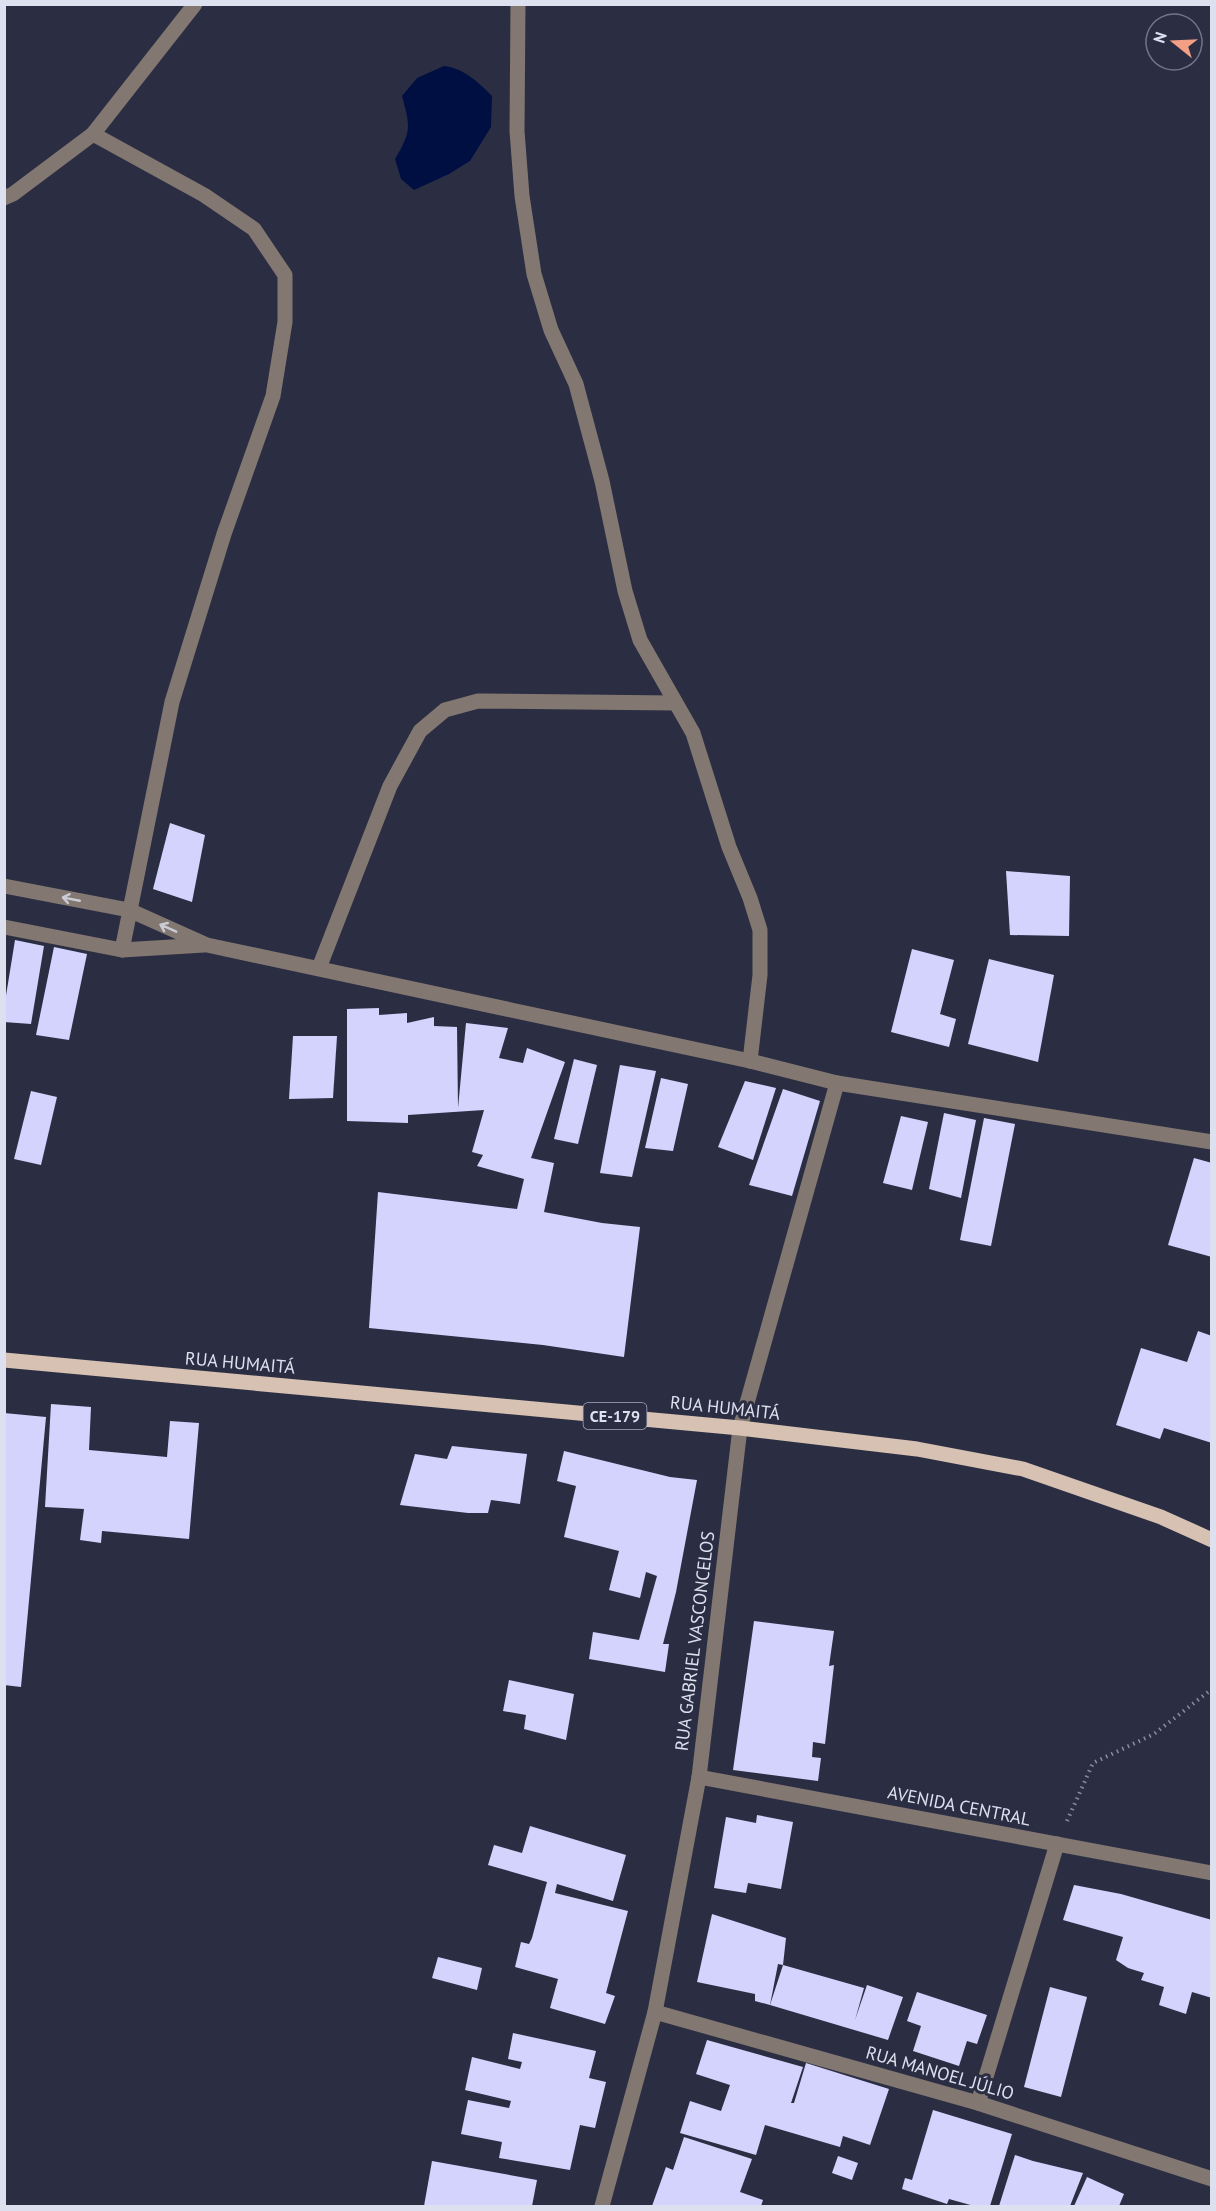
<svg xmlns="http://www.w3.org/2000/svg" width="1216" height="2211" viewBox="0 0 1216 2211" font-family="'PT Sans',sans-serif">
  <rect width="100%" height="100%" fill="#2b2e43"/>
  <path fill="#000f42" d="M444 66C464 68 479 83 492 96L491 127 470 161 449 174 414 190 401 179 395 159C412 131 410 126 402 96L417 78Z"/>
  <g fill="#d4d3fe">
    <polygon points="170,823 205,835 192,902 153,889"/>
    <polygon points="1006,871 1070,876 1069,936 1010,935"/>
    <polygon points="15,940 44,946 31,1024 4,1022 4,1008"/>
    <polygon points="54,947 87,954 69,1040 36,1035"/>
    <polygon points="912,949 954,960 940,1014 956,1019 949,1047 891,1032"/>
    <polygon points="989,959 1054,975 1038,1062 968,1044"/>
    <polygon points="379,1008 379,1015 407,1013 407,1023 434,1017 434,1026 457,1027 458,1108 466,1023 508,1028 499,1058 523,1063 527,1048 565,1062 531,1158 554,1163 544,1212 602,1223 640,1227 624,1357 543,1345 369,1328 378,1192 517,1209 524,1179 477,1166 483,1155 472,1152 484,1110 408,1115 408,1123 347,1121 347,1009"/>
    <polygon points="293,1036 337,1036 333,1098 289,1099"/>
    <polygon points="574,1059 597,1065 578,1144 554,1139"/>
    <polygon points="620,1065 656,1071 632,1177 600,1173"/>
    <polygon points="661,1078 688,1084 673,1151 645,1148"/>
    <polygon points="745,1081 776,1088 753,1160 718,1147"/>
    <polygon points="783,1089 820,1101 792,1196 749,1185"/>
    <polygon points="31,1091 57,1097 41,1165 14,1159"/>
    <polygon points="944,1113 976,1120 961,1198 929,1189"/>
    <polygon points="901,1116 928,1122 912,1190 883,1183"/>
    <polygon points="984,1118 1015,1124 991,1246 960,1240"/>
    <polygon points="1194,1158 1212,1163 1212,1257 1168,1245"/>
    <polygon points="1198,1331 1212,1336 1212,1443 1164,1428 1160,1439 1116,1425 1141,1348 1187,1362"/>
    <polygon points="51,1404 91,1407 89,1450 167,1457 170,1421 199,1423 189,1539 102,1531 101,1543 80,1540 84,1509 45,1507"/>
    <polygon points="4,1413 46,1417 21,1687 4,1685"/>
    <polygon points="452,1446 527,1454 520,1504 491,1500 488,1513 468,1513 400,1505 415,1454 447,1459"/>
    <polygon points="564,1451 670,1477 697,1480 676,1592 663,1644 669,1644 665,1672 589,1659 593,1632 639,1640 657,1576 646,1572 640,1598 609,1590 619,1551 564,1537 576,1486 557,1481"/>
    <polygon points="754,1621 834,1631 829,1666 834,1665 825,1744 813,1742 812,1757 821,1758 818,1781 733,1770"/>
    <polygon points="509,1680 574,1694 566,1740 524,1729 526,1715 503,1711"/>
    <polygon points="757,1815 793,1822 781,1889 748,1883 746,1893 714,1888 726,1817 756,1823"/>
    <polygon points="530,1826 626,1855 613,1901 557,1884 555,1893 628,1911 606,1993 615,1996 605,2024 550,2008 558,1979 515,1967 521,1942 529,1944 532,1938 547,1882 488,1865 494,1845 522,1853"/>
    <polygon points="1074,1885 1121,1894 1212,1920 1212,1998 1192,1992 1186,2014 1159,2005 1164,1987 1141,1980 1144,1973 1128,1968 1116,1960 1123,1937 1063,1920"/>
    <polygon points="712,1914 786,1938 783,1965 778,1964 770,2005 755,2001 755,1994 697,1982"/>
    <polygon points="438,1957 482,1968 477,1990 432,1978"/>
    <polygon points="783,1965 864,1988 855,2020 867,1985 903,1997 888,2040 770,2005"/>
    <polygon points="1050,1987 1087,1997 1061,2097 1024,2087"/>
    <polygon points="917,1992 987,2015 977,2044 967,2041 959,2066 913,2051 921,2026 907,2021"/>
    <polygon points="513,2033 596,2051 589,2078 606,2082 595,2128 580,2125 570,2170 499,2158 502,2142 461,2134 468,2100 509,2108 511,2101 465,2090 472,2057 520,2069 522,2062 508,2059"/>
    <polygon points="707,2040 803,2067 791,2103 794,2103 806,2063 889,2089 870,2145 843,2136 840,2147 765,2125 756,2155 680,2133 690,2101 721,2111 730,2085 696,2074"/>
    <polygon points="933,2110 1012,2134 990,2206 974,2206 949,2199 947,2204 902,2189 905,2178 912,2180"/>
    <polygon points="684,2137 752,2159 740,2192 763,2200 761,2206 652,2206 666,2167 673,2170"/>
    <polygon points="1015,2155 1033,2161 1083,2173 1070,2206 999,2206"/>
    <polygon points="838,2156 858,2163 852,2180 832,2173"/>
    <polygon points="432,2161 537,2180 532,2206 424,2206"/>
    <polygon points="1087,2177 1124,2194 1119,2206 1074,2206"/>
  </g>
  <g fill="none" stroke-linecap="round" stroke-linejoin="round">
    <polyline stroke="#8a8d9f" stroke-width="4" stroke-dasharray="1.5 4.5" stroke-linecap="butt" points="1067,1821 1093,1763 1154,1734 1212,1689"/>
    <g stroke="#837871" stroke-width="15">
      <polyline points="518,4 517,131 522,196 534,274 551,330 576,384 602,481 625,591 640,640 693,733 729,847 750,898 760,930 760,975 750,1061"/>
      <polyline points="93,134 204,195 254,229 285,275 285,322 273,396 224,534 172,702 122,950"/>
      <polyline points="4,198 13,194 93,134 195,4"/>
      <polyline points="4,886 129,910 207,945 750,1061 837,1083 1212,1142"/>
      <polyline points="4,927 122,950 204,945"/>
      <polyline points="319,968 390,786 420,731 445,710 478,701 675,703"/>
      <polyline points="699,1777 1212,1873"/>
      <polyline points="655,2012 978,2103 1212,2179"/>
      <polyline points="978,2103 1057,1844"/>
      <polyline points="602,2206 655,2012 699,1777 740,1428 837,1083"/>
    </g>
    <polyline stroke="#d7c1b2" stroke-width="15" points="4,1360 740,1428 917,1449 1023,1469 1161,1517 1212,1540"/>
  </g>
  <defs><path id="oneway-shaft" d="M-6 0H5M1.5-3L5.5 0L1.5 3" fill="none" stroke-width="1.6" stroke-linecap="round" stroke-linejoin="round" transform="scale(1.5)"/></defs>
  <g stroke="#cbcbd5">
    <use href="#oneway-shaft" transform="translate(71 899) rotate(-169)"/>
    <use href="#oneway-shaft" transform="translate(168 928) rotate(-156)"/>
  </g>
  <g text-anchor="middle" stroke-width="6" stroke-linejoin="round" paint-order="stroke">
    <rect fill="#2b2e43" stroke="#a8abbb" stroke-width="1.5" x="583.5" y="1403" width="63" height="26" rx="4.5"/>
    <g font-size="16" font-weight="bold" fill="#dde0ee">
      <text x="615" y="1422">CE-179</text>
    </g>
    <g font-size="18" fill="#dde0ee" stroke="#2b2e43">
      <text transform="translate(240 1363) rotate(5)" y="6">RUA HUMAITÁ</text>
      <text transform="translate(725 1408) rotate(6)" y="6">RUA HUMAITÁ</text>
      <text transform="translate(695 1641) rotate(-83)" y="6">RUA GABRIEL VASCONCELOS</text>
      <text transform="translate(959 1806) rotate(11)" y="6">AVENIDA CENTRAL</text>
      <text transform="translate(940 2073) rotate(16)" y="6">RUA MANOEL JÚLIO</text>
    </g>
  </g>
  <rect width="1216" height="2211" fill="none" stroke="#dde0ee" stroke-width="12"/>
  <g transform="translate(1174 42) rotate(288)"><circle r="28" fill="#2b2e43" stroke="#727587" stroke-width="1.5"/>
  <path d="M0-4.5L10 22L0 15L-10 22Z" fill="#f39f85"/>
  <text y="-9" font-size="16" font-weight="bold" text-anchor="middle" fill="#dde0ee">N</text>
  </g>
</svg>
